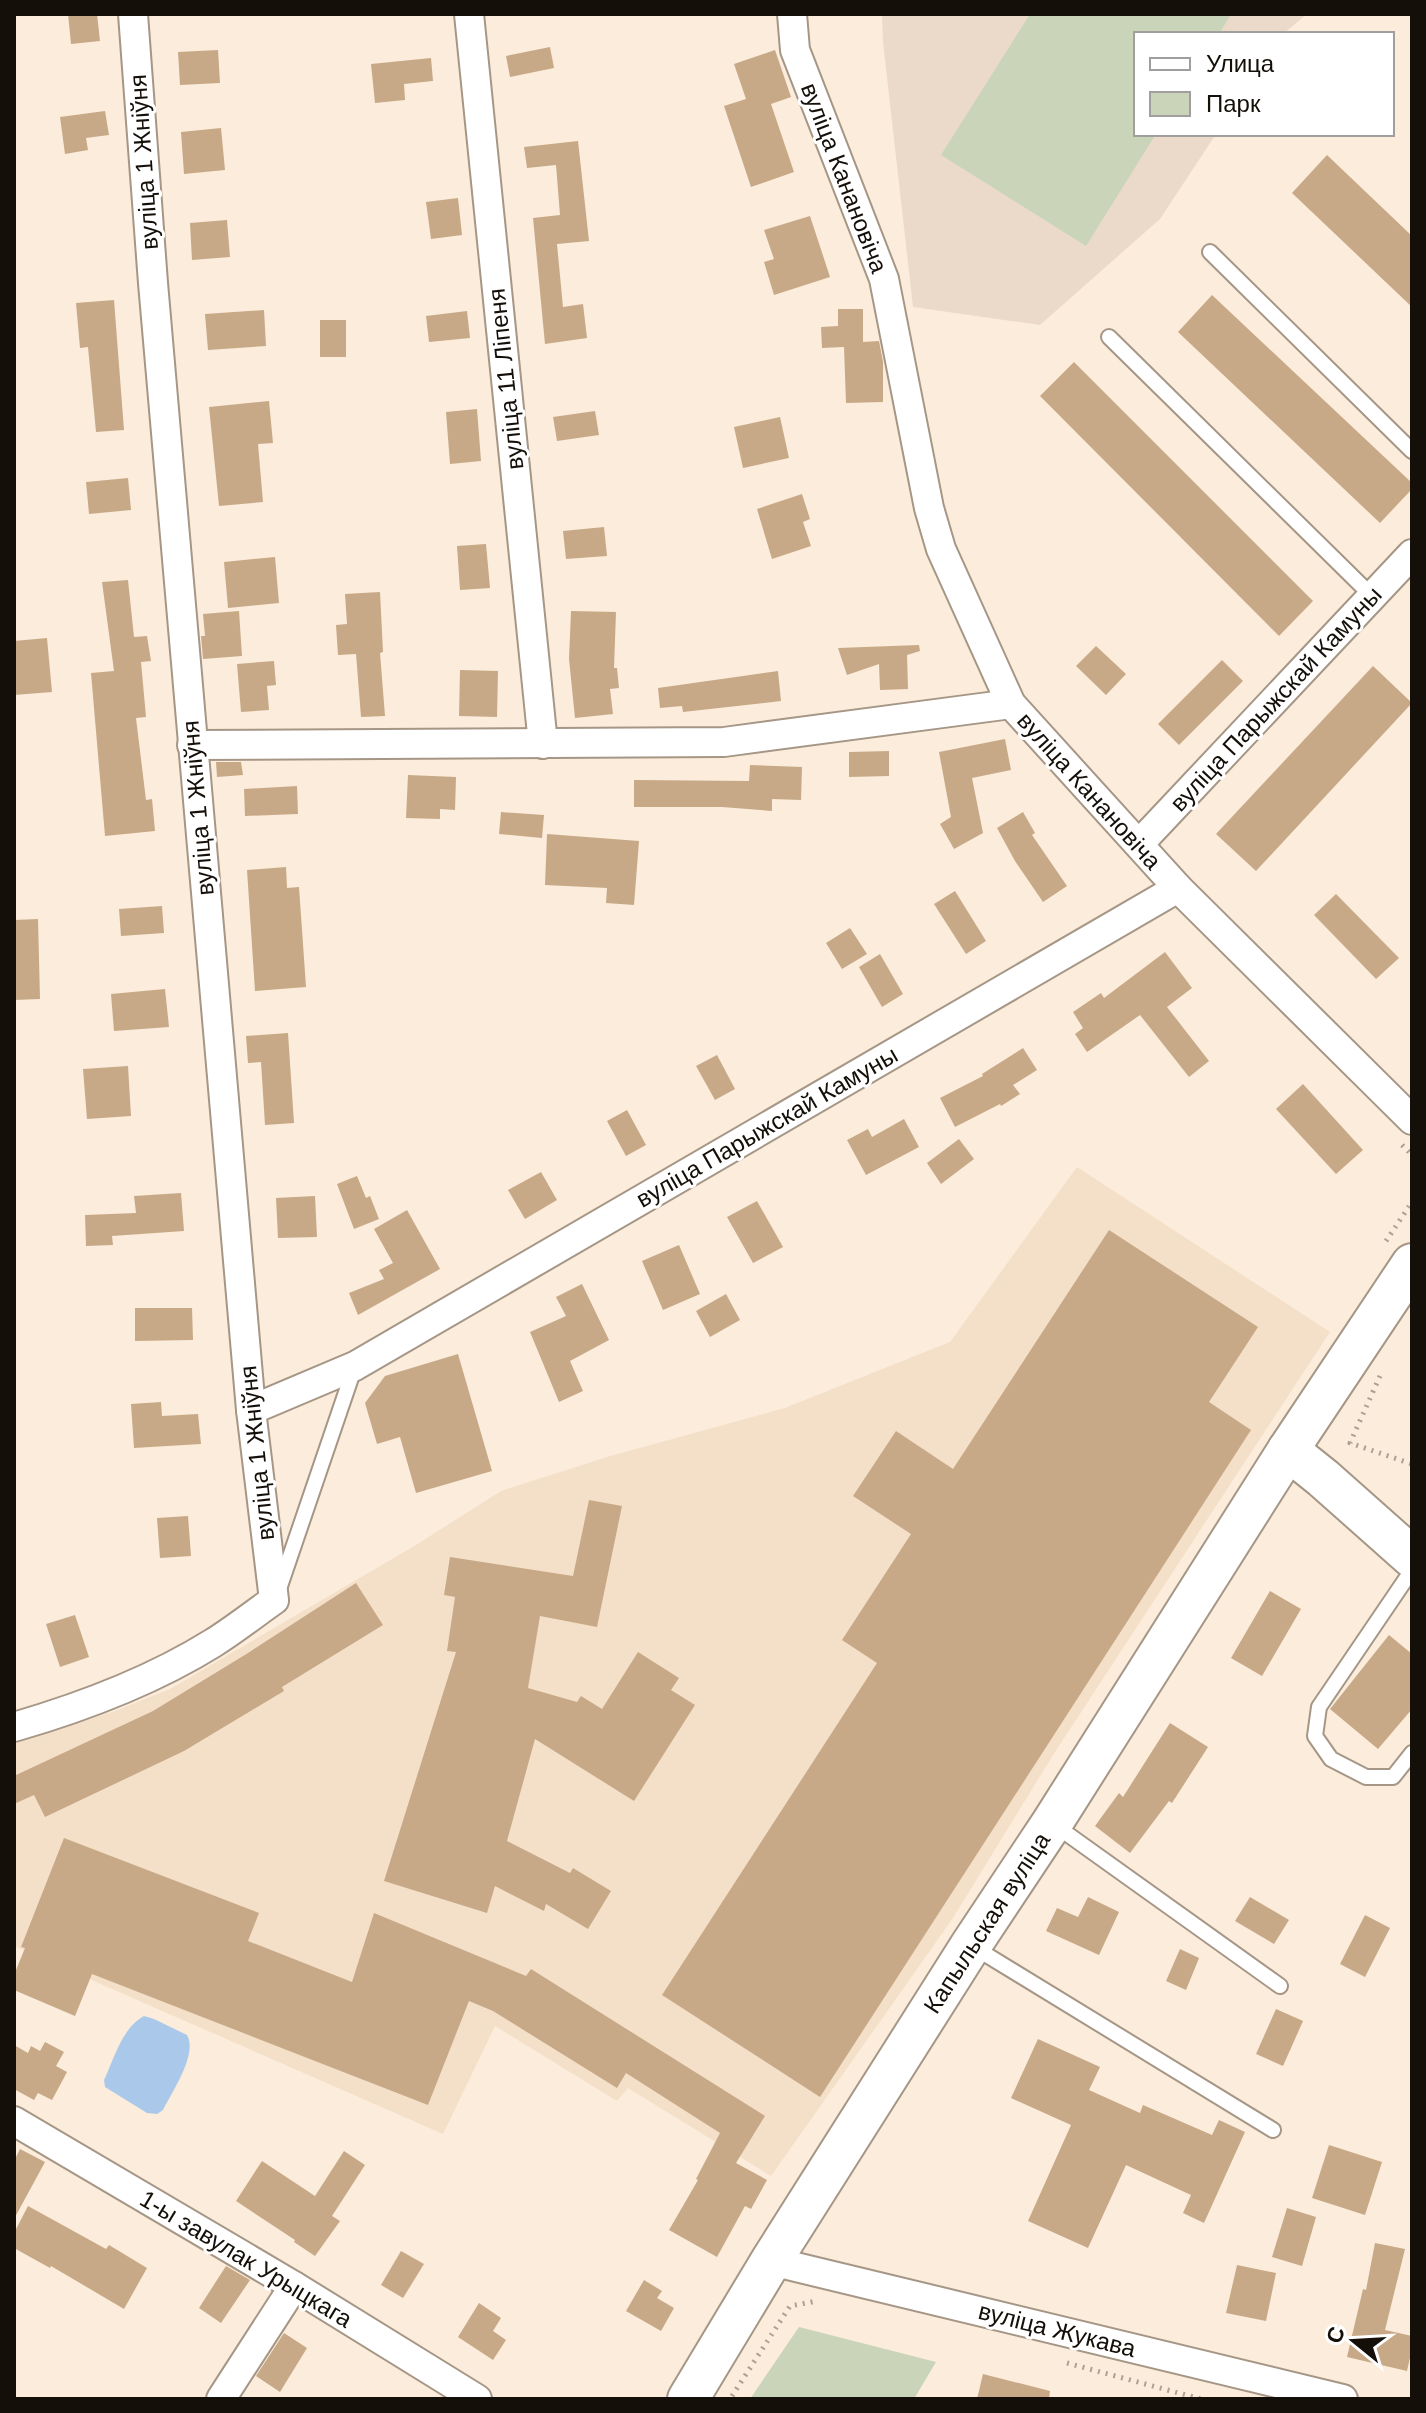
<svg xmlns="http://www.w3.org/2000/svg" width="1426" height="2413" viewBox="0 0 1426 2413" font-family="Helvetica,sans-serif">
  <rect width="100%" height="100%" fill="#fcecdb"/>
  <polygon fill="#f4e0c8" points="1077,1167 1330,1332 1053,1755 953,1918 771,2176 628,2088 617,2101 495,2026 443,2134 14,1946 14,1744 115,1711 170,1689 416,1545 501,1491 607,1457 785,1408 950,1342"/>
  <polygon fill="#ebdac9" points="882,14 1307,14 1283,34 1136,34 1136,134 1216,134 1160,219 1040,325 913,307 883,42"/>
  <g fill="#cad4b8">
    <polygon points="1030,14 1231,14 1219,34 1136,34 1136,134 1156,134 1086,246 941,155"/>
    <polygon points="799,2327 936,2362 914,2399 750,2399"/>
  </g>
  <path fill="#aac9ea" d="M144 2016 154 2019 187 2035C198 2054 172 2092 163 2110L157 2114 147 2113 105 2087 104 2080C114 2059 122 2028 144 2016Z"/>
  <g fill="#c7a987">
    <polygon points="68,14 97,14 100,41 71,44"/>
    <polygon points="550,47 554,68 510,77 506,56"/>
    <polygon points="218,50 220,83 180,85 178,52"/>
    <polygon points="775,50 791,97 771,104 794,172 751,187 724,106 746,99 734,64"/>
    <polygon points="431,58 433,81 404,84 405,100 375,103 371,64"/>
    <polygon points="105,111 109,135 86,138 88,150 65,154 60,117"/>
    <polygon points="221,128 225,170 184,174 181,132"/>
    <polygon points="578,141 589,241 557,244 563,307 583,304 587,338 545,344 533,218 560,215 556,165 527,168 524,147"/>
    <polygon points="1327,155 1412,236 1412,307 1292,193"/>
    <polygon points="458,198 462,235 431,239 426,202"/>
    <polygon points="810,216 830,277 774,295 764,262 774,259 764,230"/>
    <polygon points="227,220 230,257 192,260 190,223"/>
    <polygon points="1212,295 1412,483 1412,489 1380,523 1178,332"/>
    <polygon points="114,300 124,430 96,432 88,347 80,348 76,303"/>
    <polygon points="838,309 863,309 863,342 879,341 883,362 883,402 846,403 844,347 822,348 821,327 838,326"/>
    <polygon points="264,310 266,346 208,350 205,314"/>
    <polygon points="467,311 470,338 429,342 426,316"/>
    <rect x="320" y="320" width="26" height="37"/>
    <polygon points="1074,362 1313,601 1279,636 1040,396"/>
    <polygon points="269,401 273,443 258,444 263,502 219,506 209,407"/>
    <polygon points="477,409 481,461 450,464 446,412"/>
    <polygon points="595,411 599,435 557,441 553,417"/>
    <polygon points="780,417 789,458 743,468 734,427"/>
    <polygon points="128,478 131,510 89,514 86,482"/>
    <polygon points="802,494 810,519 803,522 811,546 772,559 757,509"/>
    <polygon points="604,527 607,556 566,559 563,531"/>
    <polygon points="486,544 490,588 460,590 457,546"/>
    <polygon points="275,557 279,603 228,608 224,562"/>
    <polygon points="128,580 134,637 147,636 151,661 141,662 146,717 136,718 146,800 152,799 155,831 105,836 91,673 114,671 102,582"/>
    <polygon points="380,592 383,652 380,653 385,716 361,717 356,654 338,655 336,625 347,624 345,594"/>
    <polygon points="239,611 242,656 203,659 201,636 205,636 203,614"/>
    <polygon points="571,611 616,612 614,668 617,668 619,688 610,689 613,714 575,718 569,659"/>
    <polygon points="47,638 52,692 14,695 14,641"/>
    <polygon points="919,645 920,651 907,655 908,689 880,690 879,664 847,675 838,648"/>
    <polygon points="1096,646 1126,674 1106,695 1076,666"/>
    <polygon points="1222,660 1243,681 1179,745 1158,724"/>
    <polygon points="274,661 276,685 267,686 269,710 241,712 237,664"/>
    <polygon points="1373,666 1412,703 1256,871 1216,834"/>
    <polygon points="460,670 498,671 497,717 459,716"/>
    <polygon points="778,671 781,701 683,712 682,706 660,708 658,688"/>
    <polygon points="1005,739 1011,770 972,778 983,833 954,849 940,824 951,817 939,752"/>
    <polygon points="889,751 889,776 849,777 849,752"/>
    <polygon points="216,762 241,762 243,775 217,777"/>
    <polygon points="750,765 802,767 801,800 772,799 772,811 722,807 634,807 634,780 749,781"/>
    <polygon points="408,775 456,777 455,810 440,809 440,819 406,818"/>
    <polygon points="297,786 298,814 245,816 244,789"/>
    <polygon points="501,812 544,815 542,838 499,834"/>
    <polygon points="1023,812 1035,833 1032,835 1067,886 1043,902 1015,861 997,828"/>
    <polygon points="547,834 639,841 634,905 606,903 607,888 545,885"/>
    <polygon points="286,867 287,888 299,887 306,987 255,991 247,870"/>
    <polygon points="955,891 986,941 966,954 934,904"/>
    <polygon points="1336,894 1399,958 1376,979 1314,915"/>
    <polygon points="162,906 164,933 121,936 119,909"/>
    <polygon points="38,919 40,999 14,1000 14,920"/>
    <polygon points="850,928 867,954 842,969 826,943"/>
    <polygon points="1165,952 1192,988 1167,1007 1209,1061 1189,1077 1140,1015 1087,1052 1075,1034 1083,1028 1073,1012 1101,993 1104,998"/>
    <polygon points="880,954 903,994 882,1007 859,967"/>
    <polygon points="165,989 169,1027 114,1031 111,994"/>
    <polygon points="288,1033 294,1123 265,1125 261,1062 248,1063 246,1036"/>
    <polygon points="1023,1048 1037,1070 1013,1085 1020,1094 1001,1106 1000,1104 955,1127 940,1098 983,1076 982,1074"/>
    <polygon points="717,1055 735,1089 715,1100 696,1066"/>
    <polygon points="128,1066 131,1116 87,1119 83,1069"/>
    <polygon points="1303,1084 1363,1150 1336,1174 1276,1109"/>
    <polygon points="627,1110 646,1145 626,1156 607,1121"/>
    <polygon points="904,1119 919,1147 866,1175 847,1140 868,1129 872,1137"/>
    <polygon points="959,1139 974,1159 941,1184 927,1163"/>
    <polygon points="541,1172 557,1200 525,1219 508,1190"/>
    <polygon points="357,1176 366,1198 370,1196 379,1219 354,1229 337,1184"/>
    <polygon points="181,1193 184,1231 112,1236 113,1245 86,1246 85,1215 136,1213 134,1196"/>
    <polygon points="315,1196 317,1237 278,1238 276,1198"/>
    <polygon points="757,1201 783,1247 753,1263 727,1217"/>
    <polygon points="407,1210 440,1269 358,1315 349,1293 384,1279 379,1270 393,1263 374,1229"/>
    <polygon points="1109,1230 1258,1327 1209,1402 1251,1430 820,2097 662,1995 877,1663 842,1640 911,1534 853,1496 896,1431 953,1469"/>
    <polygon points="679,1245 700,1294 663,1310 642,1261"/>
    <polygon points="582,1284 609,1340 570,1361 583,1391 559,1402 530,1332 566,1316 556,1297"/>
    <polygon points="726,1294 740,1320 710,1337 696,1311"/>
    <polygon points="135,1308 192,1308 193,1340 135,1341"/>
    <polygon points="458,1354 492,1471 416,1493 400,1437 377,1444 365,1403 385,1376"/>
    <polygon points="161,1402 162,1416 198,1414 201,1444 134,1448 131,1404"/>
    <polygon points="589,1500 622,1506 597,1627 540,1616 528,1688 577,1702 581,1696 602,1709 638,1652 679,1678 671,1690 695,1705 634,1801 535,1739 507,1841 570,1873 573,1868 611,1891 588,1929 546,1904 544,1911 495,1886 487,1913 384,1881 456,1652 447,1651 455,1597 444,1595 450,1557 573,1576"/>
    <polygon points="188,1516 191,1556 160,1558 157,1518"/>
    <polygon points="356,1583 383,1625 282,1687 284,1691 184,1751 45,1817 34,1795 14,1804 14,1776 153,1711 248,1653"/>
    <polygon points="1270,1591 1301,1609 1262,1676 1231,1658"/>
    <polygon points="75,1615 89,1657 60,1667 46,1624"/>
    <polygon points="1389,1635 1412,1654 1412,1709 1378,1749 1330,1709"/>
    <polygon points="1170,1723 1208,1747 1172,1803 1169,1801 1130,1853 1095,1826 1119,1793 1123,1797"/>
    <polygon points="64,1838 259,1913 248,1941 352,1982 374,1913 526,1976 531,1969 765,2116 736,2163 767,2180 751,2209 745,2206 717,2257 669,2230 698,2180 696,2179 720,2133 626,2073 617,2088 493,2011 469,2001 428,2105 92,1974 75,2016 14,1990 14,1975 25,1948 21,1947"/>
    <polygon points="1088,1897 1119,1912 1099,1955 1046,1931 1057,1908 1078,1917"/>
    <polygon points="1250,1897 1289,1920 1274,1944 1235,1921"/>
    <polygon points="1365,1915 1390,1928 1365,1977 1340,1964"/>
    <polygon points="1180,1949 1199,1958 1186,1990 1166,1981"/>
    <polygon points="1276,2009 1303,2021 1283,2066 1256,2054"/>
    <polygon points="1038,2039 1100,2067 1089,2090 1140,2113 1143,2105 1212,2135 1219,2120 1245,2132 1204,2223 1183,2213 1191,2195 1126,2165 1088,2248 1028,2221 1071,2125 1011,2098"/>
    <polygon points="45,2042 64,2052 56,2066 67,2072 52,2100 38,2093 34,2100 14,2089 14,2045 28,2053 31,2046 40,2051"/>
    <polygon points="1329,2145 1382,2162 1365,2215 1312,2198"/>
    <polygon points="20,2149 45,2162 14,2219 14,2161"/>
    <polygon points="344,2151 365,2165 332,2216 340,2221 315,2256 294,2242 295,2240 236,2201 262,2161 315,2196"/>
    <polygon points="28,2206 106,2249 109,2245 147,2268 124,2309 51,2266 50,2268 14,2248 14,2233"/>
    <polygon points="1287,2208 1316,2217 1302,2266 1272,2257"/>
    <polygon points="1375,2243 1405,2249 1385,2330 1412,2336 1412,2349 1407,2371 1347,2357 1363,2289 1366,2290"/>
    <polygon points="401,2251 424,2264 403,2298 381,2285"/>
    <polygon points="1237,2265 1276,2273 1266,2321 1226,2313"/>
    <polygon points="226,2266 250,2280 221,2323 199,2308"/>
    <polygon points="644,2280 662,2291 657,2298 674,2308 661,2331 626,2311"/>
    <polygon points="479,2303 501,2318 493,2331 506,2340 493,2360 458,2337"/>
    <polygon points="284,2333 307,2348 280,2392 256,2376"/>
    <polygon points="983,2374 1050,2391 1049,2399 977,2399"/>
  </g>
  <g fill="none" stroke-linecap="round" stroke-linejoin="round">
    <g stroke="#a59686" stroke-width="18">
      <g id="service">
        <polyline points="1210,252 1412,451"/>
        <polyline points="1109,337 1373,597"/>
        <polyline points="1412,1570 1319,1707 1315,1736 1331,1759 1366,1777 1393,1777 1412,1753"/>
        <polyline points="279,1589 355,1366"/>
        <polyline points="1052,1823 1280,1986"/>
        <polyline points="972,1946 1273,2130"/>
      </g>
    </g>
    <g stroke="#a59686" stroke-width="32">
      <g id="minor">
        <polyline points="469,14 543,744"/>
        <polyline points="792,14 795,50 884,279 929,508 941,549 1011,704 1178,888 1412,1120"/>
        <polyline points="192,745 724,742 1011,704"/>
        <polyline points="1139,844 1412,554"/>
        <polyline points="251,1410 355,1366 1178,888"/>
        <path d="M14 1727C83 1707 152 1681 213 1643 234 1630 254 1614 274 1600L251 1410 153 283 133 14"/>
        <polyline points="14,2121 294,2286 477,2399"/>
        <polyline points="771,2261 1343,2399"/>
        <polyline points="221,2399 294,2286"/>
      </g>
    </g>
    <g stroke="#a59686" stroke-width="44">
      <g id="secondary">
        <polyline points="1288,1450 1323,1478 1412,1557"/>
        <polyline points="688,2399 771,2261 971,1945 1052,1823 1288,1450 1412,1264"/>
      </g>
    </g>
    <g stroke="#ada194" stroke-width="5" stroke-dasharray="2 6" stroke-linecap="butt">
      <polyline points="1402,1145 1412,1155"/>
      <polyline points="1386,1241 1412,1202"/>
      <polyline points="1380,1376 1350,1443 1412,1464"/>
      <polyline points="1067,2363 1201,2399"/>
      <polyline points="732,2396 790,2306 817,2301"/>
    </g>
    <use href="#service" stroke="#fff" stroke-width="14"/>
    <use href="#minor" stroke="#fff" stroke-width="28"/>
    <use href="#secondary" stroke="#fff" stroke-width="40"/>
  </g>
  <g text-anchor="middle" stroke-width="6" stroke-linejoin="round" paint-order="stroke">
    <g font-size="24" fill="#140f09" stroke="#fff">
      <text transform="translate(144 162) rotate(-94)" y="8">вуліца 1 Жніўня</text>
      <text transform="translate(844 178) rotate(69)" y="8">вуліца Канановіча</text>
      <text transform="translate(506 379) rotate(-96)" y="8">вуліца 11 Ліпеня</text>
      <text transform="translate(1276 699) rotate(-47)" y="8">вуліца Парыжскай Камуны</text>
      <text transform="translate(1089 791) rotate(48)" y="8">вуліца Канановіча</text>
      <text transform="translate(198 808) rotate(-95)" y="8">вуліца 1 Жніўня</text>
      <text transform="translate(767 1127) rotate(-30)" y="8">вуліца Парыжскай Камуны</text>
      <text transform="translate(257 1453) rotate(-96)" y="8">вуліца 1 Жніўня</text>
      <text transform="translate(987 1923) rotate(-57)" y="8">Капыльская вуліца</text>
      <text transform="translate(246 2259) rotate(31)" y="8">1-ы завулак Урыцкага</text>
      <text transform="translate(1057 2330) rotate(14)" y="8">вуліца Жукава</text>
    </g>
  </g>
  <rect width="1426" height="2413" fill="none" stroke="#140f09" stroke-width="32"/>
  <rect x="1134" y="32" width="260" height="104" fill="#ffffff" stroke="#a19f9d" stroke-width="2"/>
  <rect x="1150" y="58" width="40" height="12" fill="#ffffff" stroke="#a19f9d" stroke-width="2"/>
  <text x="1206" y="72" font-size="24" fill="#140f09">Улица</text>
  <rect x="1150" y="92" width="40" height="24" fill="#cad4b8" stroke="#a19f9d" stroke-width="2"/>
  <text x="1206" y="112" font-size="24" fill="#140f09">Парк</text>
  <g transform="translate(1354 2341) rotate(288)" stroke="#ffffff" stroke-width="6" paint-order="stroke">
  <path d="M0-6L14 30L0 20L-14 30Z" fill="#140f09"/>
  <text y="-12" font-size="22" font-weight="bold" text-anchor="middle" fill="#140f09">С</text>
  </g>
</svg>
